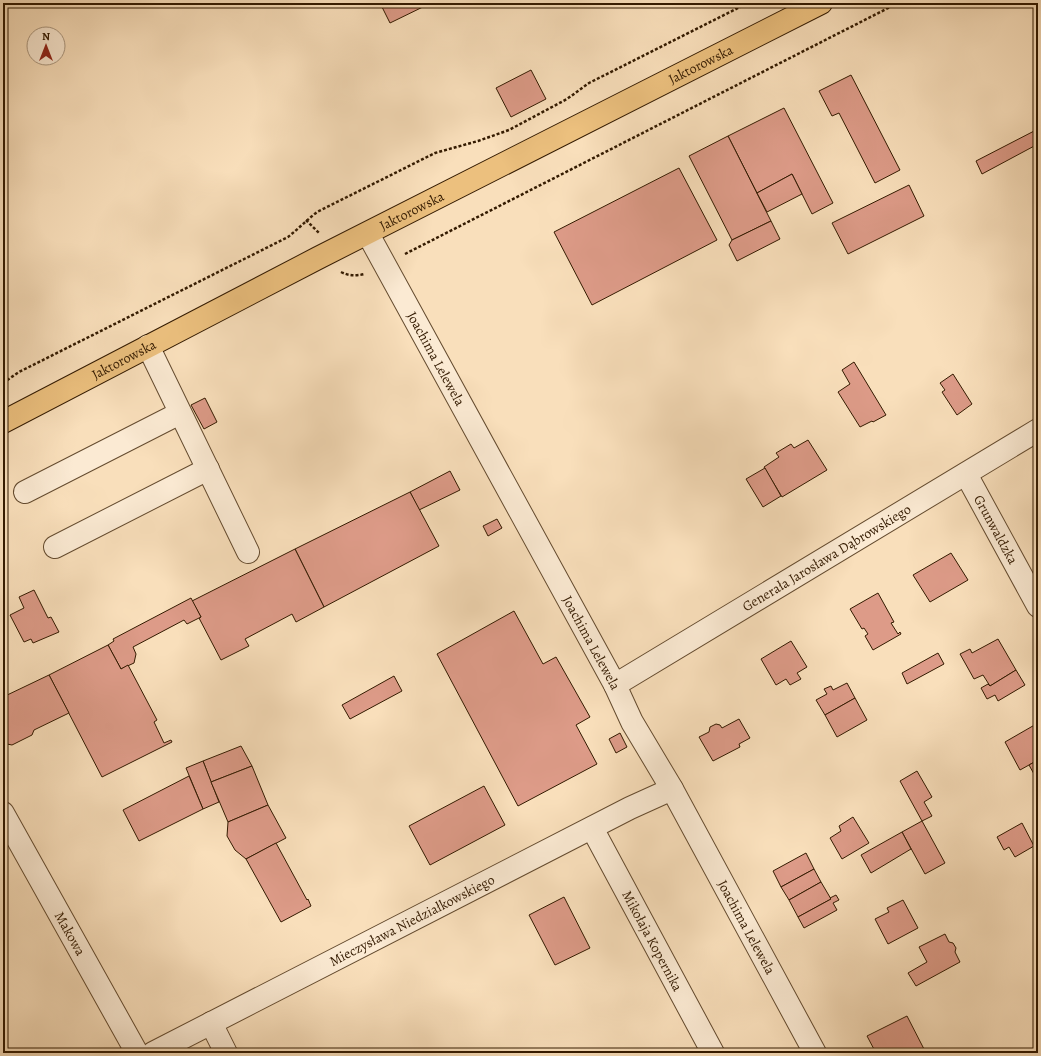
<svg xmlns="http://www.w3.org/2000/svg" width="1041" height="1056" viewBox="0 0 1041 1056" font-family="Alegreya,serif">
  <rect width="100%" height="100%" fill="#f9dfbb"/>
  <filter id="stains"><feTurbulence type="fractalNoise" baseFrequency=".005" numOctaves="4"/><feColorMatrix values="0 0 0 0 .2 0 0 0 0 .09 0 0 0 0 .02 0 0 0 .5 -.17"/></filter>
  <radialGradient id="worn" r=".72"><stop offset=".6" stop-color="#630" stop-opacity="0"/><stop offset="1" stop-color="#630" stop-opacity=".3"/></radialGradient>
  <g fill="#dd9b88" stroke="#331a00">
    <polygon points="380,3 431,3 390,23"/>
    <polygon points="531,70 546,99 511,117 496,88"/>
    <polygon points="851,75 900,170 875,183 839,113 832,116 819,91"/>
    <polygon points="784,108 833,203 812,214 792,174 757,193 728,136"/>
    <polygon points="1038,129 1038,144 982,174 976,161"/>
    <polygon points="728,136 771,221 732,240 689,156"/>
    <polygon points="679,168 717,240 592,305 554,232"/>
    <polygon points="792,174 802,194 767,212 757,193"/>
    <polygon points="909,185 924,216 848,254 832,223"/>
    <polygon points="771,221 780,239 737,261 729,245 732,240"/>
    <polygon points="854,362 886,415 873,422 872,421 860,427 838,392 850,384 842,370"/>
    <polygon points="953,374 972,404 957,415 942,392 945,390 940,383"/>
    <polygon points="205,398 217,422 204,429 191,405"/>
    <polygon points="808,440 827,470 782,497 764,467 779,457 776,453 791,444 794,448"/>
    <polygon points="765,468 781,496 763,507 746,479"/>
    <polygon points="450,471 460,490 419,510 410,492"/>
    <polygon points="410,492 439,546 324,607 295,549"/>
    <polygon points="497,519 502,528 488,536 483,526"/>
    <polygon points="295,549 324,607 296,622 292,614 245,639 249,646 221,660 199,618 201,617 192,601"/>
    <polygon points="951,553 968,580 930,602 913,575"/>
    <polygon points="34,590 48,618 51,617 59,632 33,643 31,639 24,642 10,615 24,608 19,597"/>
    <polygon points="878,593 894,622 891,623 898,634 900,632 901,634 873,650 865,636 868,634 864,628 862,629 850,609"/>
    <polygon points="191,598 201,617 187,624 184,620 133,647 136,654 134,663 121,669 108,645 114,641 113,639"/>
    <polygon points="514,611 543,664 556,657 590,717 576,725 597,764 518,806 437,654"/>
    <polygon points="998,639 1016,670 990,686 983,675 974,679 960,654 970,649 972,653"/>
    <polygon points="791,641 807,667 797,673 801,679 790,685 786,679 776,685 761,659"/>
    <polygon points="108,645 121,669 128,665 157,720 154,722 164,743 171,740 172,742 102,777 49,675"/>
    <polygon points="938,653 944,664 907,684 902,673"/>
    <polygon points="1016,670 1025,685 998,701 995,695 987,699 981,688 988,684 990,686"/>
    <polygon points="49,675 69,713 34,730 32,735 12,745 7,744 4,745 3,743 3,697"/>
    <polygon points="394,676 402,691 350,719 342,705"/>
    <polygon points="847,683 855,698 825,715 816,700 827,694 824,689 831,686 833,690"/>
    <polygon points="855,698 867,720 837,737 825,715"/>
    <polygon points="739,719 750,738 739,744 740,747 713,761 699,737 709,732 710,727 716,724 720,725 722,728"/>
    <polygon points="1038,723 1038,760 1020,770 1005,742"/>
    <polygon points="620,733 627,747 616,753 609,739"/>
    <polygon points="241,746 252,766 211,782 203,761"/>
    <polygon points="1038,760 1038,771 1034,774 1029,765"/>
    <polygon points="203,761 219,802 203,809 186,768"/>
    <polygon points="252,766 268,805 228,822 211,782"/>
    <polygon points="917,771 932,797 924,802 932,816 922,821 900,781"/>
    <polygon points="189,776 203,809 139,841 123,810"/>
    <polygon points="484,786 505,825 430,865 409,826"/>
    <polygon points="268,805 286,838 246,859 235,850 227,836 228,822"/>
    <polygon points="853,817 869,843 842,859 830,838 841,831 839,826"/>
    <polygon points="922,821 945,863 925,874 902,832"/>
    <polygon points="1022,823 1034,846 1015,857 1009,847 1004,850 997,837"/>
    <polygon points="902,832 911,849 871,873 861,855"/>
    <polygon points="276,843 307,900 308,899 311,906 281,922 246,859"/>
    <polygon points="806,853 814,869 781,887 773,871"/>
    <polygon points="814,869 821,882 789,900 781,887"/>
    <polygon points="821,882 831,899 798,917 789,900"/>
    <polygon points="836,895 839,900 833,903 837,910 804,928 798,917 831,899 830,898"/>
    <polygon points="564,897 590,948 555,965 529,915"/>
    <polygon points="903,900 918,928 888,944 875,919 889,912 887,908"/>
    <polygon points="945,934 949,942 953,943 956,948 955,952 960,962 916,986 908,973 927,962 919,947"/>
    <polygon points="907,1016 925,1051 922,1053 876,1053 867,1036"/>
  </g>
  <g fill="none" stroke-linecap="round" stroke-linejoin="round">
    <g stroke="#644b2f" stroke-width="24">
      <g id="minor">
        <path id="s1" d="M368 234 615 685 632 722 672 789 815 1053"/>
        <polyline points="148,346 248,552"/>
        <path id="s2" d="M966 474 1038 606"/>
        <polyline points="25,492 180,413"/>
        <polyline points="55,547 208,469"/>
        <path id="s3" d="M615 685 1038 430"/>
        <path id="s4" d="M3 813 137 1053"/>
        <path id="s5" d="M592 828 713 1053"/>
        <polyline points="211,1023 226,1053"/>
        <path id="s6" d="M153 1053 630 808 672 789"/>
      </g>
    </g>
    <g stroke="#331a00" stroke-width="24">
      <g id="major">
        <path id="s7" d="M3 422 318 258 821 3"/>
      </g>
    </g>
    <g stroke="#331a00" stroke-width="2.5" stroke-dasharray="3 2" stroke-linecap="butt">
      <polyline points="306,220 319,233"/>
      <polyline points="405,254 898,3"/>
      <path d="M341 272C349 276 356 276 365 274"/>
      <path d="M3 383 19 372 288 237C298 229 307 220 317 212L435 153 478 141 509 130 567 99 589 83 748 3"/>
    </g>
    <use href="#minor" stroke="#fbead3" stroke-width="22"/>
    <use href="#major" stroke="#ecc07e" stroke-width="22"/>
  </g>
  <g text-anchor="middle" stroke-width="4" stroke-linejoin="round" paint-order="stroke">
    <g font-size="14" fill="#331a00" stroke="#fbead3">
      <text dy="5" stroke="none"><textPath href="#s7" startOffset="784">Jaktorowska</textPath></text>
      <text dy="5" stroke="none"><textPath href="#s7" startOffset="460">Jaktorowska</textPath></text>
      <text dy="5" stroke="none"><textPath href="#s7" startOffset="136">Jaktorowska</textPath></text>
      <text dy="5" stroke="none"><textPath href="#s1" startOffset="142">Joachima Lelewela</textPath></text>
      <text dy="5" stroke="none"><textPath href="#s2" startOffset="63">Grunwaldzka</textPath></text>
      <text dy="5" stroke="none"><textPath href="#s3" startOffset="247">Generała Jarosława Dąbrowskiego</textPath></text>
      <text dy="5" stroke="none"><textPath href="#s1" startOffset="466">Joachima Lelewela</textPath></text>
      <text dy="5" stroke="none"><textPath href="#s6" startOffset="291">Mieczysława Niedziałkowskiego</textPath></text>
      <text dy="5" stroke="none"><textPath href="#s1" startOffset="790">Joachima Lelewela</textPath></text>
      <text dy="5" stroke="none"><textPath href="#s4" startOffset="138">Makowa</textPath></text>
      <text dy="5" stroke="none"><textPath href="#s5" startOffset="128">Mikołaja Kopernika</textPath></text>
    </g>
  </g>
  <rect width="1041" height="1056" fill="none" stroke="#f9dfbb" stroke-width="16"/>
  <rect x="4" y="4" width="1033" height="1048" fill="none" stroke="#331a00" stroke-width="2"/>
  <rect x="8" y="8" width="1025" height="1040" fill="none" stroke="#331a00"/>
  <g transform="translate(46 46)"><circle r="19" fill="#fbead3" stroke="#ab977f"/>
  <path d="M0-3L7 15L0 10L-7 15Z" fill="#8f2418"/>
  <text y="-6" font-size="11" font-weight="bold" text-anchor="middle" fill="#331a00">N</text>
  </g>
  <rect width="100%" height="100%" filter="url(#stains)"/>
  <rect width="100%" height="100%" fill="url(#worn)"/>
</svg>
